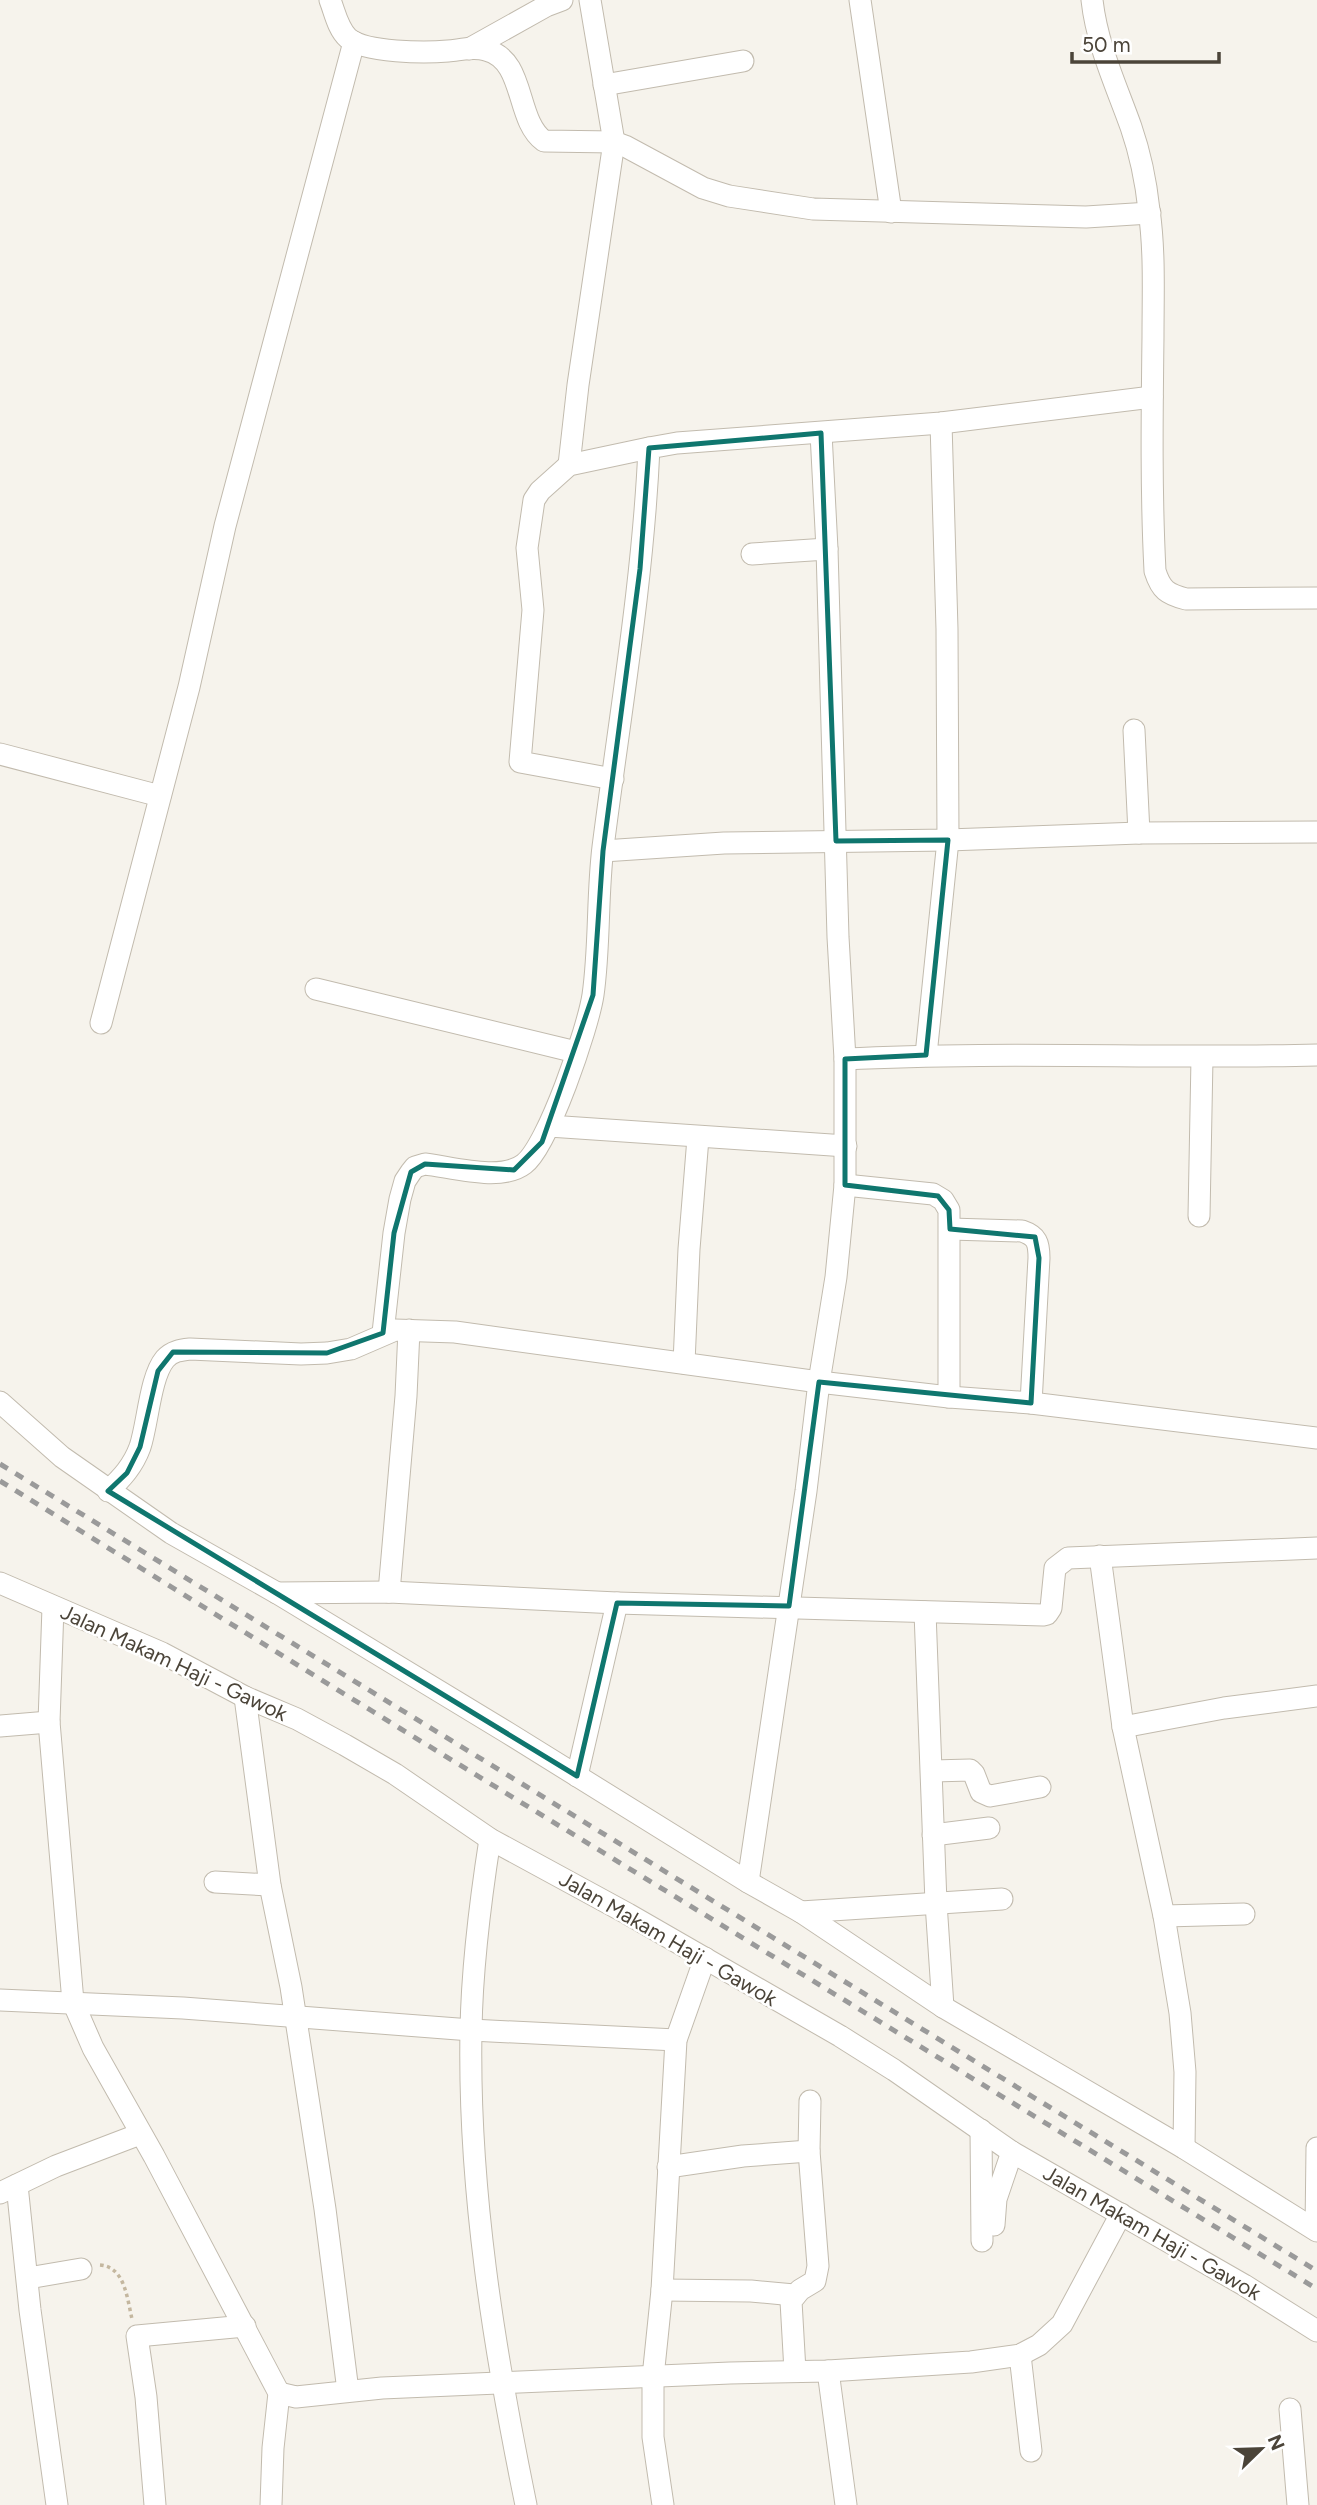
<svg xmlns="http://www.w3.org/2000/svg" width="1317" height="2505" viewBox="0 0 1317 2505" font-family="Figtree,sans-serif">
  <rect width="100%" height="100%" fill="#f6f3ec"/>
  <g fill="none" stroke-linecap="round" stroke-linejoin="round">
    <g stroke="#c2bbae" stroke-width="23">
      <g id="minor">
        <path d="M330 0C335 13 338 29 348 38 365 53 426 53 448 51 460 50 474 46 486 50 526 60 515 120 544 141L614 142 625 146 703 188 729 196 813 209 1086 217 1150 213"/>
        <polyline points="860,0 891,212"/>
        <path d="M1092 0C1097 45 1116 85 1131 127 1140 153 1146 182 1149 210 1155 252 1153 295 1153 337 1152 416 1151 493 1155 571 1161 590 1167 594 1186 599L1317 598"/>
        <polyline points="469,49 546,6 562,0"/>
        <polyline points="604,85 743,61"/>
        <polyline points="569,465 578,385 614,142 590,0"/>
        <polyline points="752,554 827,549"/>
        <polyline points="1134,730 1139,833"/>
        <polyline points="0,754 160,796"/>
        <polyline points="613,779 520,762 533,610 527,548 534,500 540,491 569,465 649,448"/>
        <polyline points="603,851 724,843 948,840 1139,833 1317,832"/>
        <polyline points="316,989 576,1052"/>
        <polyline points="101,1023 189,687 225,526 354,42"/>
        <polyline points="926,1055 948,840 947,629 941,423"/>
        <path d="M845 1059C1002 1051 1160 1059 1317 1055"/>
        <polyline points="549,1126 846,1146"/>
        <polyline points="845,1185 933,1194 943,1200 949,1210 949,1397"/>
        <polyline points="1199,1216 1202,1058"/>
        <path d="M950 1229 1022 1231C1037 1236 1039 1243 1039 1258L1031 1403"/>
        <path d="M383 1333 394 1233 400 1199 405 1181 411 1172 415 1167 425 1164C452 1167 501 1182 524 1164 548 1146 588 1028 593 995 600 946 597 896 603 847 620 714 643 582 649 448L677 443 941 423 1152 397"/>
        <polyline points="684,1363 689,1249 698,1138"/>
        <polyline points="0,1402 62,1457 171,1533 277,1593 508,1733 748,1882 801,1912 943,2007 1184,2148 1317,2231"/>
        <path d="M108 1491C122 1478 133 1466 140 1447 148 1423 150 1377 165 1359 172 1351 181 1350 190 1349L301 1354 327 1353 351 1349 395 1330 455 1332 819 1382 949 1397 1031 1403 1317 1438"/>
        <polyline points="1100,1556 1123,1727 1164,1916 1180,2013 1185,2072 1184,2148"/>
        <polyline points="0,1583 162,1653 245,1697 297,1719 345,1745 395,1774 490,1839 628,1914 840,2036 894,2070 1012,2152 1244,2285 1317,2331"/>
        <polyline points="389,1592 406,1396 409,1330"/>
        <polyline points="277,1593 389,1592 617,1603 1043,1615 1047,1614 1051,1608 1055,1568 1068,1558 1317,1548"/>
        <polyline points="53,1607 49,1722 73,2002 93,2048 154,2156 279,2393 273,2448 271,2505"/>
        <polyline points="925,1612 936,1903 943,2007"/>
        <polyline points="245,1697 270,1885 291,1987 325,2209 348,2391"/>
        <polyline points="0,1726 49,1722"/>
        <polyline points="1123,1727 1224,1708 1317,1696"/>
        <polyline points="933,1771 970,1770 974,1774 981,1792 990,1796 1040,1787"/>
        <polyline points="577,1776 617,1603"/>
        <polyline points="933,1835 989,1828"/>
        <path d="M490 1839C480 1903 472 1966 471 2030 468 2189 494 2349 526 2505"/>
        <polyline points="215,1882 270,1885"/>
        <polyline points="748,1882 806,1491 819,1382 836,1277 845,1185 845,1059 838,937 827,549 821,433"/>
        <polyline points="801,1912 1002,1899"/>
        <polyline points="1164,1916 1244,1914"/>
        <polyline points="0,2000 183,2008 471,2030 676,2040"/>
        <polyline points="981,2130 982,2241"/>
        <polyline points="668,2167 743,2156 809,2151"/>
        <polyline points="17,2185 30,2310 57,2505"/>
        <polyline points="0,2193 56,2166 140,2134"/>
        <polyline points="994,2225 996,2199 1012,2152"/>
        <polyline points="1316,2230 1317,2148"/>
        <polyline points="28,2278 81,2269"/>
        <polyline points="662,2290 751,2291 794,2295"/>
        <polyline points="1020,2355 1031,2451"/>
        <polyline points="795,2371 791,2301 800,2290 815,2281 818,2266 809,2151 810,2101"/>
        <polyline points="828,2371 846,2505"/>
        <polyline points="279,2393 296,2397 382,2388 730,2373 828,2371 971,2362 1020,2355 1039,2345 1062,2324 1121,2214"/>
        <polyline points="1290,2409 1298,2505"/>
        <polyline points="155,2505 146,2397 137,2336 245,2326"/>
        <polyline points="663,2505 653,2437 653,2377 662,2290 676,2040 705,1958"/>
      </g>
    </g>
    <path stroke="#c4b79f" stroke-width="3.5" stroke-dasharray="3.5 3.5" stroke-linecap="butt" d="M100 2265C125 2267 127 2298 132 2319"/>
    <use href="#minor" stroke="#fff" stroke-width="21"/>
    <g stroke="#9a9a9a" stroke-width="5" stroke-dasharray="9 9" stroke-linecap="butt">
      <polyline points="0,1464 1317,2271"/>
      <polyline points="0,1481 401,1729 1317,2289"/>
    </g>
  </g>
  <path fill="none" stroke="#0f766e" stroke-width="5" stroke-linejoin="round" d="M821 433 836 841 948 840 926 1055 845 1059V1185L938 1196 949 1210 950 1229 1035 1237 1039 1258 1031 1403 819 1382 789 1606 617 1603 577 1776 108 1491 127 1473 140 1447 158 1371 173 1352 327 1353 383 1333 394 1233 411 1172 425 1164 514 1170 542 1142 593 995 603 851 640 569 649 448Z"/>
  <g text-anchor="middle" stroke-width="5" stroke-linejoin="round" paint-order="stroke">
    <g font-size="21" fill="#4b4439" stroke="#fff">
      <text transform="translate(174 1663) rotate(25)" y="7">Jalan Makam Haji - Gawok</text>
      <text transform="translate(668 1939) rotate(30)" y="7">Jalan Makam Haji - Gawok</text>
      <text transform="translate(1152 2233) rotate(30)" y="7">Jalan Makam Haji - Gawok</text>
    </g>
  </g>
  <g transform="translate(1261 2449) rotate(67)" stroke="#ffffff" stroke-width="5" paint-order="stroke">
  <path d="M0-5L12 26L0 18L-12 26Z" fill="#4b4439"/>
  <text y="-10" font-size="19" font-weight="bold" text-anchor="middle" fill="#4b4439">N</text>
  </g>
  <path d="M1072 52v10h147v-10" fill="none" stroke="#4b4439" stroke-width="3.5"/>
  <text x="1082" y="52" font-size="21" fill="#4b4439" stroke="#ffffff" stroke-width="5" paint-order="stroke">50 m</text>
</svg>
